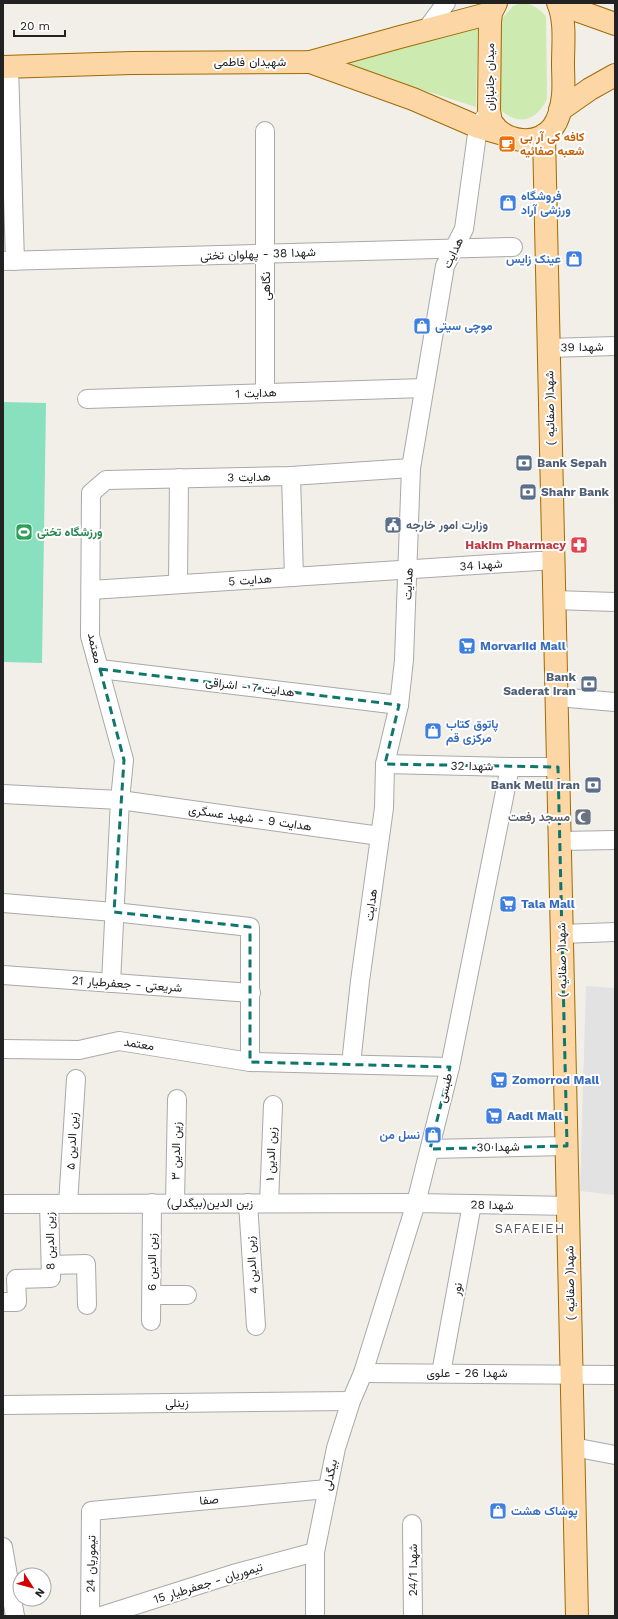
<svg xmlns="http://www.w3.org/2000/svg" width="618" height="1619" viewBox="0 0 618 1619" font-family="'Work Sans',Vazirmatn,sans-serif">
  <rect width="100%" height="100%" fill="#f2efe9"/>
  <g fill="#cdebb0">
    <path d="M521 3C532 3 539 9 546 16L547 99C536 122 516 127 498 107L501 20 513 6Z"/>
    <polygon points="478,18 476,107 370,73 337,65"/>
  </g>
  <polygon fill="#88e0be" points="3,402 46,403 42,663 3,662"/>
  <polygon fill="#e2e2e2" points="586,986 615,988 615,1195 580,1191"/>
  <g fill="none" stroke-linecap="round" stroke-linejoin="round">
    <g stroke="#a9a9a9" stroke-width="20">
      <g id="minor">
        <polyline points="426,30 446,3"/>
        <polyline points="9,67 15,261"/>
        <polyline points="265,131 265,393"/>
        <polyline points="3,261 513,247"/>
        <polyline points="549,348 615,346"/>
        <polyline points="87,399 424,388"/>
        <polyline points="291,476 294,577"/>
        <polyline points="178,584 179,478"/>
        <polyline points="91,590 554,560"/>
        <polyline points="554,600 615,602"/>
        <polyline points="100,669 399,705"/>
        <polyline points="557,697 615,702"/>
        <polyline points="385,764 510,767 558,767"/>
        <polyline points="3,794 120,800 380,836"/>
        <polyline points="560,841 615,840"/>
        <polyline points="3,903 114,912 250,927 250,1062"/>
        <polyline points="562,934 615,932"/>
        <polyline points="3,975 251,993"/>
        <polyline points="111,983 120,800 124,760 90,636 91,493 106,480 291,476 411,468"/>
        <polyline points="3,1049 79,1050 119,1041 250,1062 450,1067"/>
        <polyline points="351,1064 360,981 384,808 385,764 399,705 404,660 411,468 445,266 464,229 478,127 485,117"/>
        <polyline points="430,1149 567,1146"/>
        <polyline points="175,1203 177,1099"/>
        <polyline points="248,1203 256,1326"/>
        <polyline points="269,1203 273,1105"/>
        <polyline points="3,1204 416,1203 568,1206"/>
        <polyline points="68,1204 76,1079"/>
        <polyline points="51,1265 86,1264 87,1305"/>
        <polyline points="152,1295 187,1295"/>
        <polyline points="3,1302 17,1302 16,1279 51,1278 49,1204"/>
        <polyline points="151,1321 152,1203"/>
        <polyline points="363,1373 615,1375"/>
        <polyline points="441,1373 472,1204"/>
        <polyline points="3,1405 351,1401"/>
        <polyline points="573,1447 615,1455"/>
        <polyline points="412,1524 413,1616"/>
        <polyline points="3,1547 15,1616"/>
        <polyline points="90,1616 91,1511 327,1489"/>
        <polyline points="101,1616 233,1574 315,1552"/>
        <polyline points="315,1616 315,1552 336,1448 351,1401 363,1373 416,1203 450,1067 510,767"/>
      </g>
    </g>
    <g stroke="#a06b00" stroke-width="24">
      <g id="major">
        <path d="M496 3 491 13 490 22 489 111C490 115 490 120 492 123 505 143 538 147 553 127 559 119 562 104 563 95 564 85 563 74 563 64 563 44 566 21 558 3"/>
        <polyline points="559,4 615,24"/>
        <polyline points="310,62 413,99 478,127 503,134"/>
        <polyline points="3,67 132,63 310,62 400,37 491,13"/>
        <polyline points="560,110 590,89 615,75"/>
        <polyline points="544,135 577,1616"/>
      </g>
    </g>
    <use href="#minor" stroke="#fff" stroke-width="18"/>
    <use href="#major" stroke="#fcd6a4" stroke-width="22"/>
  </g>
  <path fill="none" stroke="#0f766e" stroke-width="3" stroke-dasharray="8 5" stroke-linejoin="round" d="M100 669 399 705 385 764 558 767 567 1146 430 1149 450 1067 250 1062V927L114 912 124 760Z"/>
  <defs>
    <g id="cafe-square" transform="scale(0.9)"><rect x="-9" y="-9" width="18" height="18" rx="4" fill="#e8710a" stroke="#fff"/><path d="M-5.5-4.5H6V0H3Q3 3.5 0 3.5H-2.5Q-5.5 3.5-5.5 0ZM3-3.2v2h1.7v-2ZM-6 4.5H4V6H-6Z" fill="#fff"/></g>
    <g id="shop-square" transform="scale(0.9)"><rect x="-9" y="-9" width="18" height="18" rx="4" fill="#3f7fe0" stroke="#fff"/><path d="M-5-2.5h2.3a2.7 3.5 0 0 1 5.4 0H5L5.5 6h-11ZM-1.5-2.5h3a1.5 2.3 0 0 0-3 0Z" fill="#fff"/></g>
    <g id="bank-square" transform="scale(0.9)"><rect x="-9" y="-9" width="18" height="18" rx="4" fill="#5c6f8a" stroke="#fff"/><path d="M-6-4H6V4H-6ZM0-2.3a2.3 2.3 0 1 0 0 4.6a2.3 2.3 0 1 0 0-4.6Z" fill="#fff"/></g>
    <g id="civic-square" transform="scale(0.9)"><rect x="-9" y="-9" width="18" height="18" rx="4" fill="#5c6f8a" stroke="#fff"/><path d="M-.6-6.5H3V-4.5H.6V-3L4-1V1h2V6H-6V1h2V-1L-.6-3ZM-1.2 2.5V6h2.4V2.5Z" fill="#fff"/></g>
    <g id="stadium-square" transform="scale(0.9)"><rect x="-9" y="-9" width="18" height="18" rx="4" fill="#2e9e5b" stroke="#fff"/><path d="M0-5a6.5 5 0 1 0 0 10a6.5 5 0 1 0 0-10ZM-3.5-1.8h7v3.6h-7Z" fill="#fff"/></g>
    <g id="pharmacy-square" transform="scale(0.9)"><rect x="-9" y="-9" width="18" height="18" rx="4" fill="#e0444e" stroke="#fff"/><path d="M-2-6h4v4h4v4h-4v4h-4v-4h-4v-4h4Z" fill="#fff"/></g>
    <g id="supermarket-square" transform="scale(0.9)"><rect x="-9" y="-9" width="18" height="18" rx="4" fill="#3f7fe0" stroke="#fff"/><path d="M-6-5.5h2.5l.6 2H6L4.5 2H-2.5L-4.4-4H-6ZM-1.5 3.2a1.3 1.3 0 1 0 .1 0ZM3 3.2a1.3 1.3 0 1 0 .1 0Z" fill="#fff"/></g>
    <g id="mosque-square" transform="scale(0.9)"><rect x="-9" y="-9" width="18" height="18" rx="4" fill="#6b7280" stroke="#fff"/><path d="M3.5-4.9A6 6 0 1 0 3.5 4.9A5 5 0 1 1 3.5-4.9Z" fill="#fff"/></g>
  </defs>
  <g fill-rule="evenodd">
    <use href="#cafe-square" x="507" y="144"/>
    <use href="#shop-square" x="508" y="203"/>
    <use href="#shop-square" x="574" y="259"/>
    <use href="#shop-square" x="422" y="326"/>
    <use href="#bank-square" x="524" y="463"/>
    <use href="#bank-square" x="528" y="492"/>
    <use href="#civic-square" x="393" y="525"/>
    <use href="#stadium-square" x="24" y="532"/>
    <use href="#pharmacy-square" x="579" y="545"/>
    <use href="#supermarket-square" x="467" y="646"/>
    <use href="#bank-square" x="589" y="684"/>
    <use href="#shop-square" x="433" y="731"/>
    <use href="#bank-square" x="593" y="785"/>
    <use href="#mosque-square" x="583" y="817"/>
    <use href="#supermarket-square" x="508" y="904"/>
    <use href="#supermarket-square" x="499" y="1080"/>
    <use href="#supermarket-square" x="494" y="1116"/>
    <use href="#shop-square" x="433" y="1135"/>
    <use href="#shop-square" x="498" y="1511"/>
  </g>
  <g text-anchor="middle" stroke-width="4" stroke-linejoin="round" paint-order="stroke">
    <g font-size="12" fill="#222" stroke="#fff">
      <text x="250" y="66">شهیدان فاطمی</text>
      <text transform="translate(490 77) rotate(-90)" y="4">میدان جانبازان</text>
      <text transform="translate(453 253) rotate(-65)" y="4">هدایت</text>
      <text transform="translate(258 254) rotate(-2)" y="4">شهدا 38 - پهلوان تختی</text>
      <text transform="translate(266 286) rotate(-90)" y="4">نگاهی</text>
      <text transform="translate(582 347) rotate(-1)" y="4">شهدا 39</text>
      <text transform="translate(256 393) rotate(-2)" y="4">هدایت 1</text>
      <text transform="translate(550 408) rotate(-91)" y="4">شهدا( صفائیه )</text>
      <text transform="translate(249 477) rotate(-1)" y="4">هدایت 3</text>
      <text transform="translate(481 565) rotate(-4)" y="4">شهدا 34</text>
      <text transform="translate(250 580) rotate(-4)" y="4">هدایت 5</text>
      <text transform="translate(408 584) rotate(-87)" y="4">هدایت</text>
      <text transform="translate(95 648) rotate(77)" y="4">معتمد</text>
      <text transform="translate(250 687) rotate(7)" y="4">هدایت 7 - اشراقی</text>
      <text transform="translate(472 766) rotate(1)" y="4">شهدا 32</text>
      <text transform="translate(250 818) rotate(8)" y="4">هدایت 9 - شهید عسگری</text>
      <text transform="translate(371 905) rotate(-82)" y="4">هدایت</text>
      <text transform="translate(562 960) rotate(-91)" y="4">شهدا( صفائیه )</text>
      <text transform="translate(127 984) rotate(4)" y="4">شریعتی - جعفرطیار 21</text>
      <text transform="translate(139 1044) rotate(9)" y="4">معتمد</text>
      <text transform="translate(445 1088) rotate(-76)" y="4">طبسی</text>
      <text transform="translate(72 1141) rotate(-87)" y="4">زین الدین ۵</text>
      <text transform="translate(498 1147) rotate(-1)" y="4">شهدا 30</text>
      <text transform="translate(176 1151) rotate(-89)" y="4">زین الدین ۳</text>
      <text transform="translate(271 1154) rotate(-88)" y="4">زین الدین ۱</text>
      <text x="210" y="1207">زین الدین(بیگدلی)</text>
      <text transform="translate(492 1205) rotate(1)" y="4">شهدا 28</text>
      <text transform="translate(50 1241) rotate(-91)" y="4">زین الدین 8</text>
      <text transform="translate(152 1262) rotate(-90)" y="4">زین الدین 6</text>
      <text transform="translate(252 1265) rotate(-94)" y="4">زین الدین 4</text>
      <text transform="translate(570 1283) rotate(-91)" y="4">شهدا( صفائیه )</text>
      <text transform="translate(457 1289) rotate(-80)" y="4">نور</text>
      <text x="467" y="1377">شهدا 26 - علوی</text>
      <text transform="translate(177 1403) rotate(-1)" y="4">زینلی</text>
      <text transform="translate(330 1475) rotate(-78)" y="4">بیگدلی</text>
      <text transform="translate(209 1500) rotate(-5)" y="4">صفا</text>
      <text transform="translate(91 1564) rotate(-89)" y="4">تیموریان 24</text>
      <text transform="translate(413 1570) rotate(-90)" y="4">شهدا 24/1</text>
      <text transform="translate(208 1583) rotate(-17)" y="4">تیموریان - جعفرطیار 15</text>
    </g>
    <g font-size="12" font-weight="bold" fill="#c56008" stroke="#fff" text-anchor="start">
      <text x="520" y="141">کافه کی آر بی<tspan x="520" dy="14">شعبه صفائیه</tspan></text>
    </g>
    <g font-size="12" font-weight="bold" fill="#366cbe" stroke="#fff" text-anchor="start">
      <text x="521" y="200">فروشگاه<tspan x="521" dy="14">ورزشی آراد</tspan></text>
      <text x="561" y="263" text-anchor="end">عینک زایس</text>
      <text x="435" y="330">موچی سیتی</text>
      <text x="480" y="650">Morvariid Mall</text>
      <text x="446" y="728">پاتوق کتاب<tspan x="446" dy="14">مرکزی قم</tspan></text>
      <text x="521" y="908">Tala Mall</text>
      <text x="512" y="1084">Zomorrod Mall</text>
      <text x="507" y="1120">Aadl Mall</text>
      <text x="420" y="1139" text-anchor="end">نسل من</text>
      <text x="511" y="1515">پوشاک هشت</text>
    </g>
    <g font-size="12" font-weight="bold" fill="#4e5e75" stroke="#fff" text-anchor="start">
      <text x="537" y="467">Bank Sepah</text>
      <text x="541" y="496">Shahr Bank</text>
      <text x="406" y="529">وزارت امور خارجه</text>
      <text x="576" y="681" text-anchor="end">Bank<tspan x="576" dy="14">Saderat Iran</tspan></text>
      <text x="580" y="789" text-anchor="end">Bank Melli Iran</text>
    </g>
    <g font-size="12" font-weight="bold" fill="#27864d" stroke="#fff" text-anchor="start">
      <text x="37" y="536">ورزشگاه تختی</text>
    </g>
    <g font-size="12" font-weight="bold" fill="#be3a42" stroke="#fff" text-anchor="end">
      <text x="566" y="549">Hakim Pharmacy</text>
    </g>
    <g font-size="12" font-weight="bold" fill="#5b616d" stroke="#fff" text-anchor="end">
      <text x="570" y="821">مسجد رفعت</text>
    </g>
    <g font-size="13" letter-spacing="1" fill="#555" stroke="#fff">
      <text x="530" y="1233">SAFAEIEH</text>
    </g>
  </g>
  <rect width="618" height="1619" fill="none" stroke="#222222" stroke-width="8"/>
  <g transform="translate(32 1587) rotate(126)"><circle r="19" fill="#ffffff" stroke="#a7a7a7"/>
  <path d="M0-3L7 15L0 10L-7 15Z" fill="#d40000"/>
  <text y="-6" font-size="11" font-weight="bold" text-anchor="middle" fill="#222222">N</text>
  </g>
  <path d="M14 30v6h51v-6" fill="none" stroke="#222222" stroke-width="2"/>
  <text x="20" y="30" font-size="12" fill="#222222" stroke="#ffffff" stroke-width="3" paint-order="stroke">20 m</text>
</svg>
